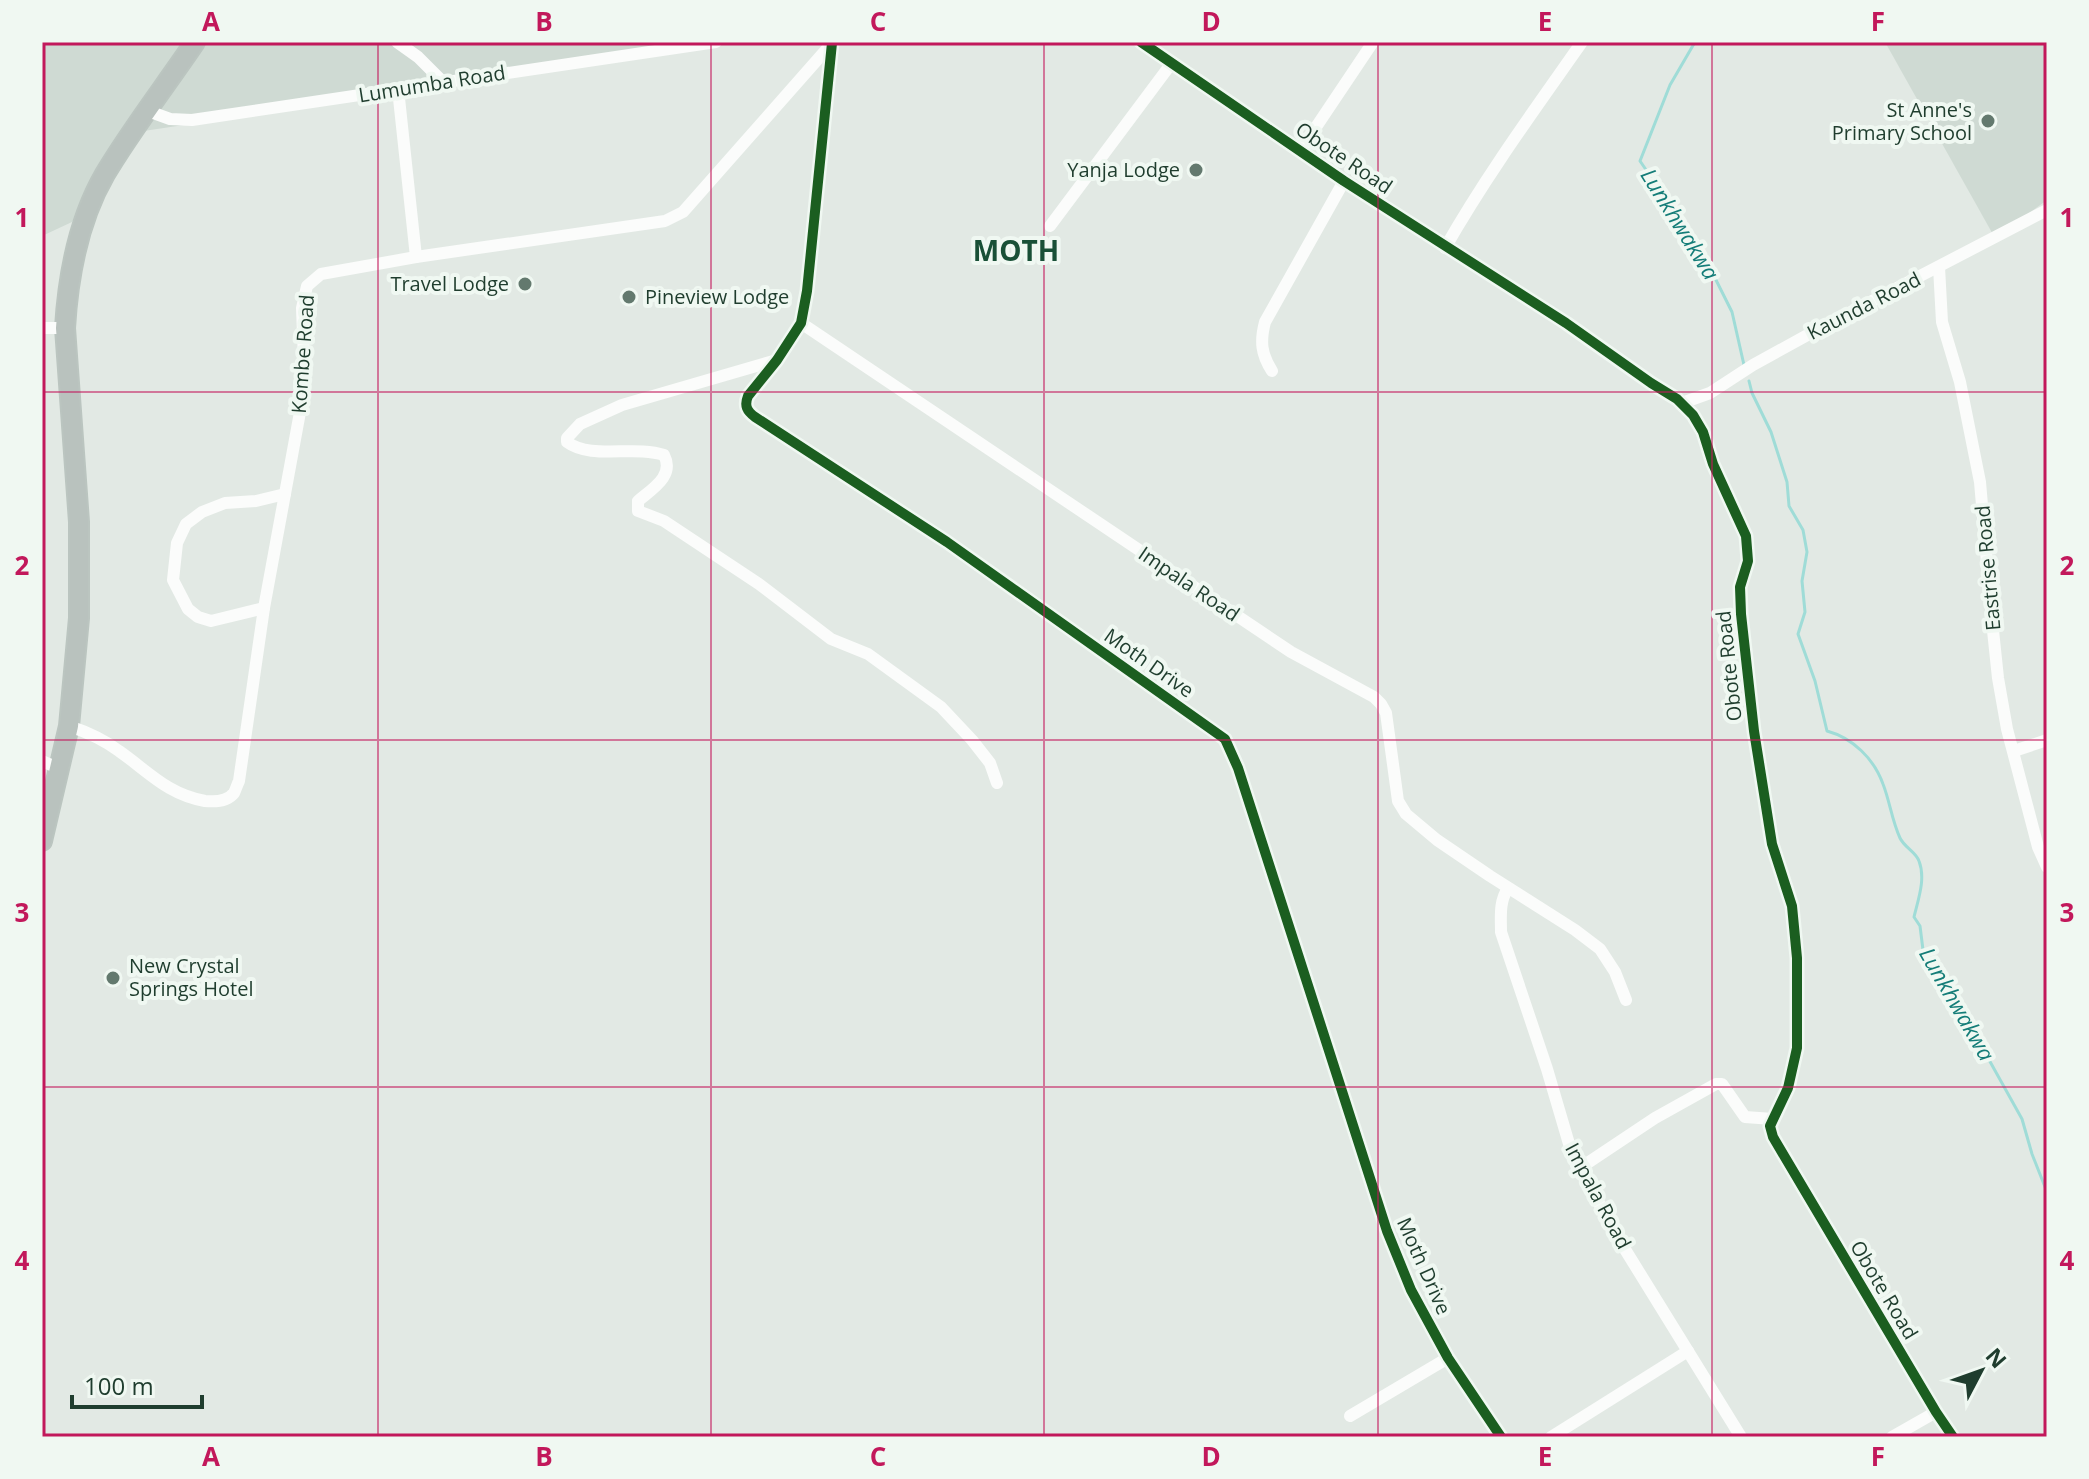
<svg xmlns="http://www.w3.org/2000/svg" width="2089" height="1479" viewBox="0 0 2089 1479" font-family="'Open Sans',sans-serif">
  <rect width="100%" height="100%" fill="#e2e9e4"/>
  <g fill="#cfdad3">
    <polygon points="42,42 740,42 137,132 72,222 42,236"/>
    <polygon points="1885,42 2047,42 2047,200 1995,238"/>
  </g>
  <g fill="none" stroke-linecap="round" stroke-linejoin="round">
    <g stroke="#9fdcd7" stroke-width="3">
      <polyline points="1695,42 1670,85 1640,161 1701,250 1732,312 1744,365"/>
      <path d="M1749 381 1752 393 1771 432 1787 482 1789 506 1803 530 1807 552 1802 581 1805 612 1798 634 1815 681 1827 731C1853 738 1874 759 1883 784 1890 802 1892 821 1900 838 1904 847 1916 852 1919 861 1926 879 1918 900 1914 917L1920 926 1924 958 1950 988 1972 1024 1988 1058 2022 1119 2032 1154 2047 1192"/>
    </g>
    <g stroke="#bbc5c0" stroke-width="22">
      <path id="highway" d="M42 841 69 726 79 618V522L65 328C68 277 79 219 105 174 131 130 166 85 195 42"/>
    </g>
    <g stroke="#fbfcfb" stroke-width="12">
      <polyline points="397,42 418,57 443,82"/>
      <polyline points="1141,42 1344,181 1566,323 1651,383 1677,399 1693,415 1703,432 1713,464 1746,536 1748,561 1740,587 1741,614 1754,731 1772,844 1792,906 1797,958 1797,1048 1788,1088 1770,1126 1773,1137 1786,1159 1936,1412 1953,1437"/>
      <path d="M832 43 807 291 801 323 777 360 748 396C744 406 747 411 755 417L947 542 1225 739 1238 768 1387 1231 1411 1290 1448 1358 1501 1437"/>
      <polyline points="398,89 416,257"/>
      <polyline points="148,111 170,119 192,120 716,42"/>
      <polyline points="1300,151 1373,42"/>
      <polyline points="1050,226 1171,64"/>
      <path d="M1445 248C1486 176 1535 109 1582 42"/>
      <polyline points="1939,267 1942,322 1960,382 1980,482 1992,621 1998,678 2007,729 2038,847 2047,867"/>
      <polyline points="801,323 1291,652 1374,697 1381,704 1386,713 1398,801 1406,814 1437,840 1490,876 1575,930 1600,949 1615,972 1626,1000"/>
      <polyline points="42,328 65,328"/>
      <path d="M777 360 622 405 580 424 567 438V442C591 460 634 445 664 455 675 476 652 489 638 501V511L664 521 759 584 831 639 868 654 941 707 972 740 990 763 997 783"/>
      <path d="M1272 371C1261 354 1260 341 1265 322L1344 181"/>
      <polyline points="1682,403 1710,393 1753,365 1822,327 2047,210"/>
      <polyline points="264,608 211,621 198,617 188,609 173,580 177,543 186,524 202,512 225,503 256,501 285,494"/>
      <path d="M69 726C87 732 103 739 119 751 149 772 167 794 205 801 215 802 227 802 234 793 236 789 237 785 239 781L264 608 305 385 302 308 307 286 321 274 416 257 665 221 683 212 833 42"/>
      <polyline points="2014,751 2047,740"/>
      <polyline points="42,761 58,768"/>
      <path d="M1508 888C1499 902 1501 916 1501 932L1547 1069 1572 1154 1618 1238 1741 1437"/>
      <polyline points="1580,1168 1655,1118 1716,1084 1722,1084 1745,1117 1773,1119"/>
      <polyline points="1350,1416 1448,1358"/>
      <polyline points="1551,1437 1688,1351"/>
      <polyline points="1892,1437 1936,1412"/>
    </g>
    <use href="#highway" stroke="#b9c2be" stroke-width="18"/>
    <g stroke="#f0f8f2" stroke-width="15">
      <g id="cycleway">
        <polyline points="1141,42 1344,181 1566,323 1651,383 1677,399 1693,415 1703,432 1713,464 1746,536 1748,561 1740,587 1741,614 1754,731 1772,844 1792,906 1797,958 1797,1048 1788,1088 1770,1126 1773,1137 1786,1159 1936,1412 1953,1437"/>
        <path d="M832 43 807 291 801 323 777 360 748 396C744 406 747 411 755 417L947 542 1225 739 1238 768 1387 1231 1411 1290 1448 1358 1501 1437"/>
      </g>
    </g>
    <use href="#cycleway" stroke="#1b5e20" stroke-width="10"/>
  </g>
  <path fill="none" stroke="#c2185b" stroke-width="2" stroke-opacity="0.55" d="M378 42V1437M711 42V1437M1044 42V1437M1378 42V1437M1712 42V1437M42 392H2047M42 740H2047M42 1087H2047"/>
  <g fill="#63796e" stroke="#f0f8f2" stroke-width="3">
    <circle cx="1988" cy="121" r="8"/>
    <circle cx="1196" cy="170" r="8"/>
    <circle cx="525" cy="284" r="8"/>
    <circle cx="629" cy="297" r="8"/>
    <circle cx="113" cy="978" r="8"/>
  </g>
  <g text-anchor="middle" stroke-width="8" stroke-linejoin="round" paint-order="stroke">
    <g font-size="20" fill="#1f3d2e" stroke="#f0f8f2">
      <text transform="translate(432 84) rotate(-9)" y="7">Lumumba Road</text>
      <text transform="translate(1344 158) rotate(34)" y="7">Obote Road</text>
      <text transform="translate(1864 306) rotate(-27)" y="7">Kaunda Road</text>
      <text transform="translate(303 354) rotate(-86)" y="7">Kombe Road</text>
      <text transform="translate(1988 568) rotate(-95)" y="7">Eastrise Road</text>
      <text transform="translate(1189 584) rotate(34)" y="7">Impala Road</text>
      <text transform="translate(1149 663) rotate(35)" y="7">Moth Drive</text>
      <text transform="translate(1729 666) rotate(-96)" y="7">Obote Road</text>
      <text transform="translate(1598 1196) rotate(62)" y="7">Impala Road</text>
      <text transform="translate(1424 1266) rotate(66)" y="7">Moth Drive</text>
      <text transform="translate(1884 1290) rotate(59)" y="7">Obote Road</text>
    </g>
    <g font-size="20" fill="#1f3d2e" stroke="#f0f8f2" text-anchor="end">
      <text x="1972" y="117">St Anne's<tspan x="1972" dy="23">Primary School</tspan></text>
      <text x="1180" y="177">Yanja Lodge</text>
      <text x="509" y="291">Travel Lodge</text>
      <text x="645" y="304" text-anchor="start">Pineview Lodge</text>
      <text x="129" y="973" text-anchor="start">New Crystal<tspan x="129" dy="23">Springs Hotel</tspan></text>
    </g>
    <g font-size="22" font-style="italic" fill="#147d78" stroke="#f0f8f2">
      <text transform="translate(1680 224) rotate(58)" y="8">Lunkhwakwa</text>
      <text transform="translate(1957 1004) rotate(60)" y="8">Lunkhwakwa</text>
    </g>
    <g font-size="28" font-weight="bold" fill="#195037" stroke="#f0f8f2">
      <text x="1016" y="261">MOTH</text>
    </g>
  </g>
  <rect width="2089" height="1479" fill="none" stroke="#f0f8f2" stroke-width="88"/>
  <g transform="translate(1981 1371) rotate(49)" stroke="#f0f8f2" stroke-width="6" paint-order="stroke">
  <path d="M0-6L14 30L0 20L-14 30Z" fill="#1f3d2e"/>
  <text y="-12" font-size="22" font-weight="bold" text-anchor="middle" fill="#1f3d2e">N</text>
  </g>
  <path d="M72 1395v12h130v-12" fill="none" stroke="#1f3d2e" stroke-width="4"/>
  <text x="84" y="1395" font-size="24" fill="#1f3d2e" stroke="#f0f8f2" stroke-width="6" paint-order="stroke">100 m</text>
  <rect x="44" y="44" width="2001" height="1391" fill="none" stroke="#c2185b" stroke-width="3"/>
  <g font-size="26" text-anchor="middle" font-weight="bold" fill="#c2185b">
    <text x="211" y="31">A</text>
    <text x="544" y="31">B</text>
    <text x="878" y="31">C</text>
    <text x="1211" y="31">D</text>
    <text x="1545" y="31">E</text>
    <text x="1878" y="31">F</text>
    <text x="22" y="227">1</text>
    <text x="2067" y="227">1</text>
    <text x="22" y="575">2</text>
    <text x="2067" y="575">2</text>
    <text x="22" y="922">3</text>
    <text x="2067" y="922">3</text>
    <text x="22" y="1270">4</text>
    <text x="2067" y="1270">4</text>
    <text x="211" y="1466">A</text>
    <text x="544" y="1466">B</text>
    <text x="878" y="1466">C</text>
    <text x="1211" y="1466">D</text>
    <text x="1545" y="1466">E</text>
    <text x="1878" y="1466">F</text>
  </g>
</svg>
